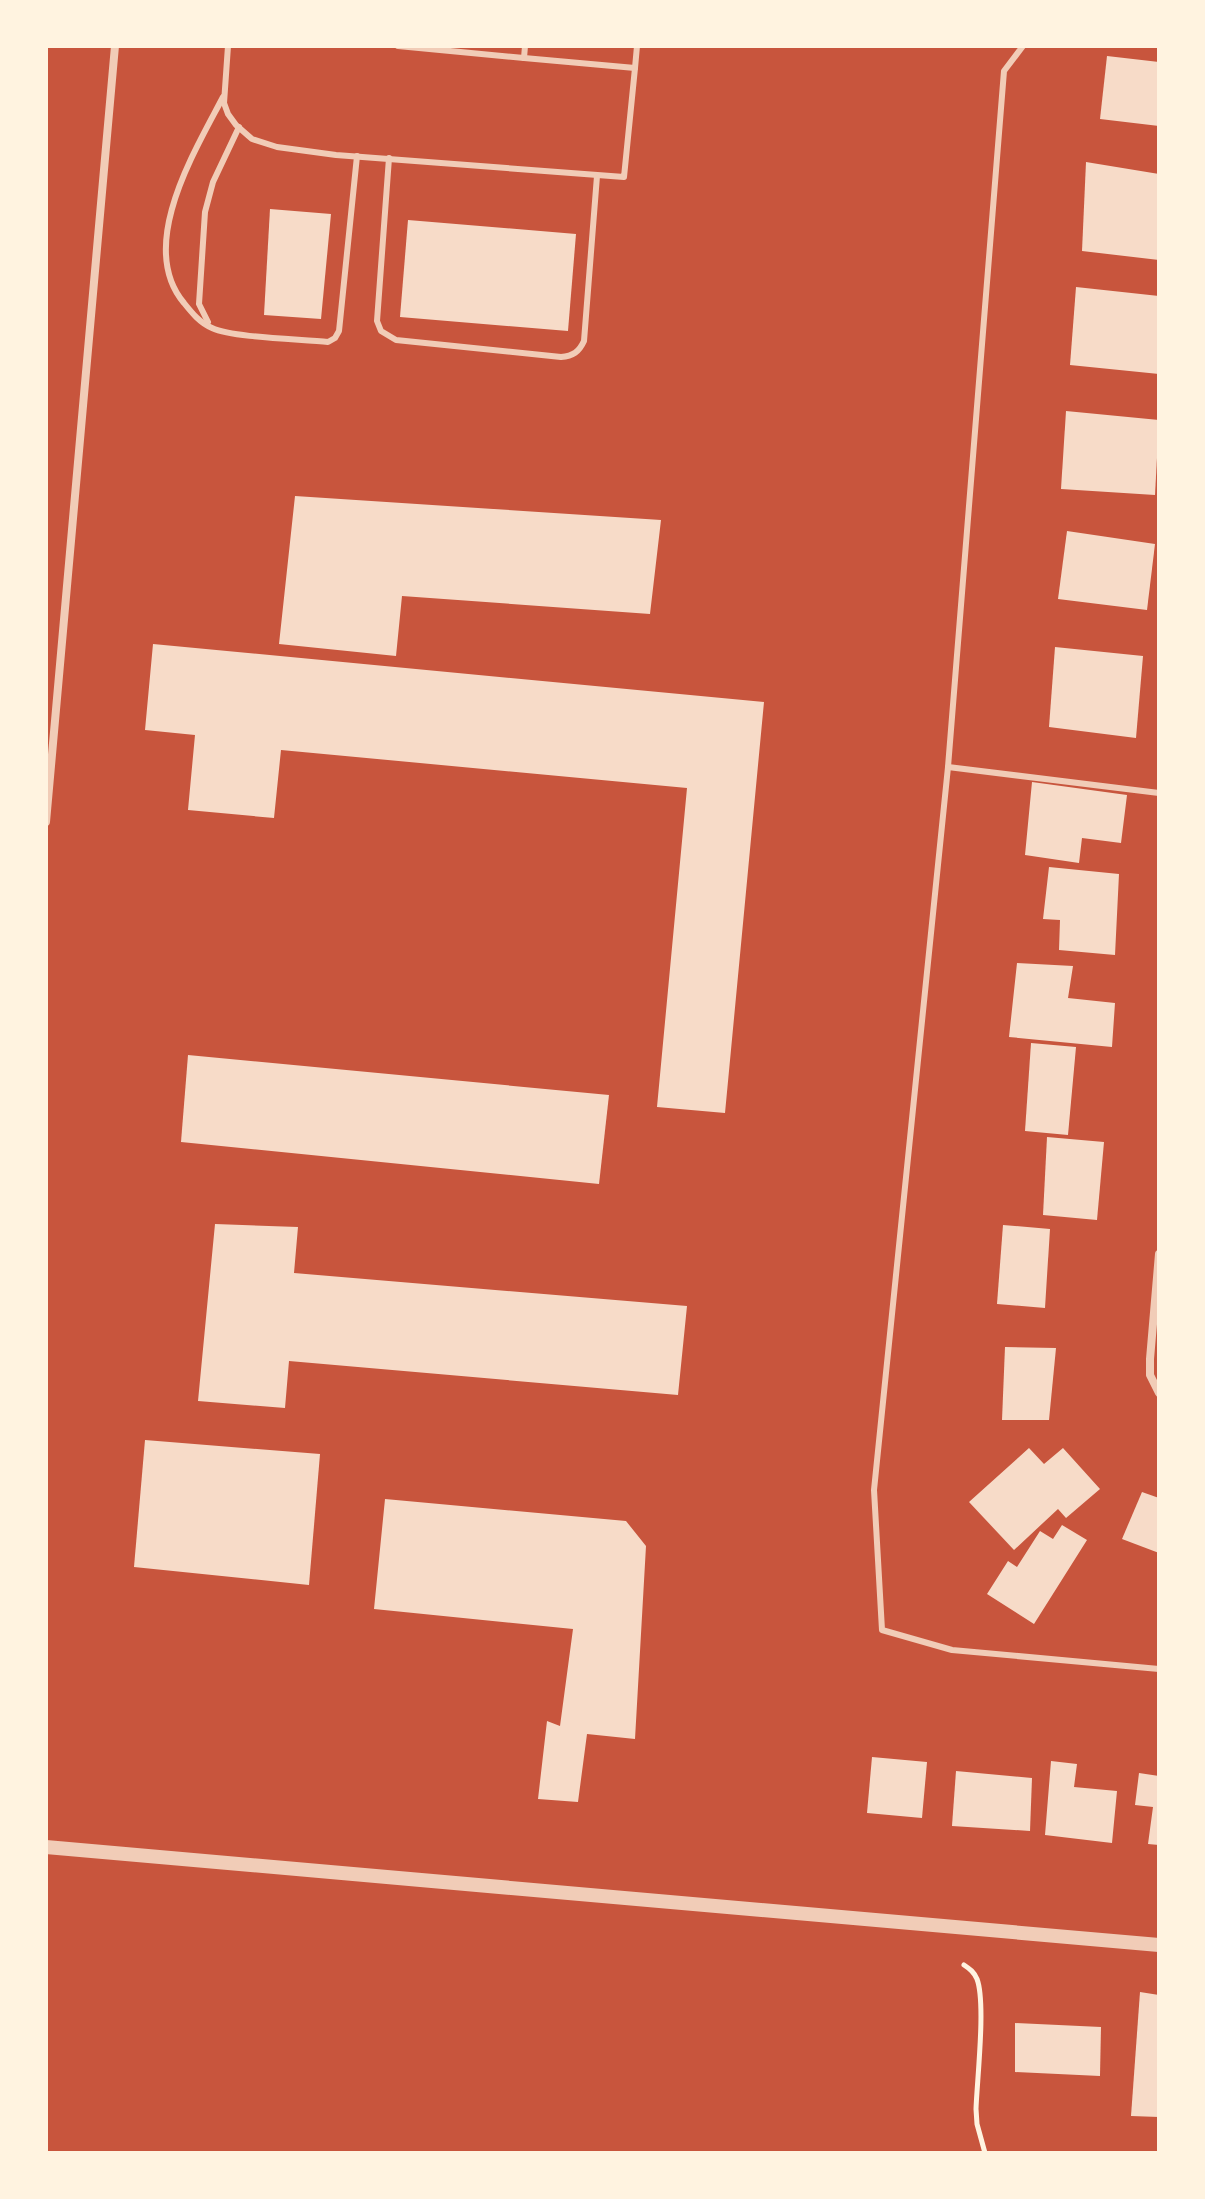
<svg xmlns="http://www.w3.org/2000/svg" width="1205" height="2199" viewBox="0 0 1205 2199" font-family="Inter,sans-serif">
  <rect width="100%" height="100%" fill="#c8553d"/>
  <g fill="#f7dbc8">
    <polygon points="1107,56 1159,62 1159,126 1100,119"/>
    <polygon points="1086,162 1159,174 1159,260 1082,251"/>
    <polygon points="270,209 331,214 321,319 264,315"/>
    <polygon points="408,220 576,234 568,331 400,317"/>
    <polygon points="1076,287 1159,296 1159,374 1070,365"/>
    <polygon points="1066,411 1159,420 1155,495 1061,489"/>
    <polygon points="295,496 661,520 650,614 402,596 396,656 279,644"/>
    <polygon points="1067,531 1155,544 1147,610 1058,599"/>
    <polygon points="153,644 764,702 725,1113 657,1107 687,788 281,750 274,818 188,810 195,735 145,730"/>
    <polygon points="1055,647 1143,656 1136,738 1049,727"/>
    <polygon points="1032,782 1127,795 1121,843 1082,838 1079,863 1025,855"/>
    <polygon points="1049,867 1119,874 1115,955 1059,950 1060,920 1043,919"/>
    <polygon points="1017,963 1073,966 1068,998 1115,1003 1112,1047 1009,1037"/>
    <polygon points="1031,1043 1076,1047 1068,1135 1025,1131"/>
    <polygon points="188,1055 609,1095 599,1184 181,1142"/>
    <polygon points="1047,1137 1104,1142 1097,1220 1043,1215"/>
    <polygon points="215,1224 298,1227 294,1273 687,1306 678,1395 289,1361 285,1408 198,1401"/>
    <polygon points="1003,1225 1050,1229 1045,1308 997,1304"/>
    <polygon points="1005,1347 1056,1348 1049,1420 1002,1420"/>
    <polygon points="145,1440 320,1454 309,1585 134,1567"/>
    <polygon points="1029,1448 1044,1464 1063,1448 1100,1489 1066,1518 1058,1509 1014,1550 969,1502"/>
    <polygon points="1142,1492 1159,1498 1159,1553 1122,1539"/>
    <polygon points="385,1499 626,1521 646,1546 635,1739 587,1734 578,1802 538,1799 547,1721 560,1726 573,1629 374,1609"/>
    <polygon points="1062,1525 1087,1540 1034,1624 987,1594 1008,1561 1017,1567 1040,1531 1053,1539"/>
    <polygon points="872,1757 927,1762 922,1818 867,1813"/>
    <polygon points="1051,1761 1077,1764 1074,1787 1117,1791 1112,1843 1045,1835"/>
    <polygon points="956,1771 1032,1778 1030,1831 952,1826"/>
    <polygon points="1139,1773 1159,1776 1159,1845 1148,1844 1153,1807 1135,1805"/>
    <polygon points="1140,1992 1159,1995 1159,2117 1131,2116"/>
    <polygon points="1015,2023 1101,2027 1100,2076 1015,2072"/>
  </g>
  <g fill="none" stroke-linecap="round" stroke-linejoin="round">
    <path stroke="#fff3e0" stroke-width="5" d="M964 1965C970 1969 974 1972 977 1979 986 2003 977 2080 976 2109L977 2124 985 2153"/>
    <g stroke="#f1ccb7" stroke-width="6">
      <polyline points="228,46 224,103 228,114 236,125 252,139 277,147 336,155 624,177 635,68 524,58"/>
      <polyline points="398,46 524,58 525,46"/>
      <polyline points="1023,46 1004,71 948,767 874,1490 882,1630 952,1650 1159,1669"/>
      <polyline points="635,68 637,46"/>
      <path d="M223 97C195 151 136 246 184 303 192 313 200 323 212 328 234 338 300 339 328 342L335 338 339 331 357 156"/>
      <path d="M389 158 377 321 381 331 396 340 561 357C573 356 579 352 584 341L597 176"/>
      <polyline points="208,322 199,304 205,212 213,182 239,127"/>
      <polyline points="948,767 1159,793"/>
    </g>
    <g stroke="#f1ccb7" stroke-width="8">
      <polyline points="46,822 115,46"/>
      <polyline points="1159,1254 1150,1359 1150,1375 1159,1393"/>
    </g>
    <polyline stroke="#f1ccb7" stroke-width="14" points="46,1847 1159,1945"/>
  </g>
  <rect width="1205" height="2199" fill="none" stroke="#fff3e0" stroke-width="96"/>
</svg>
